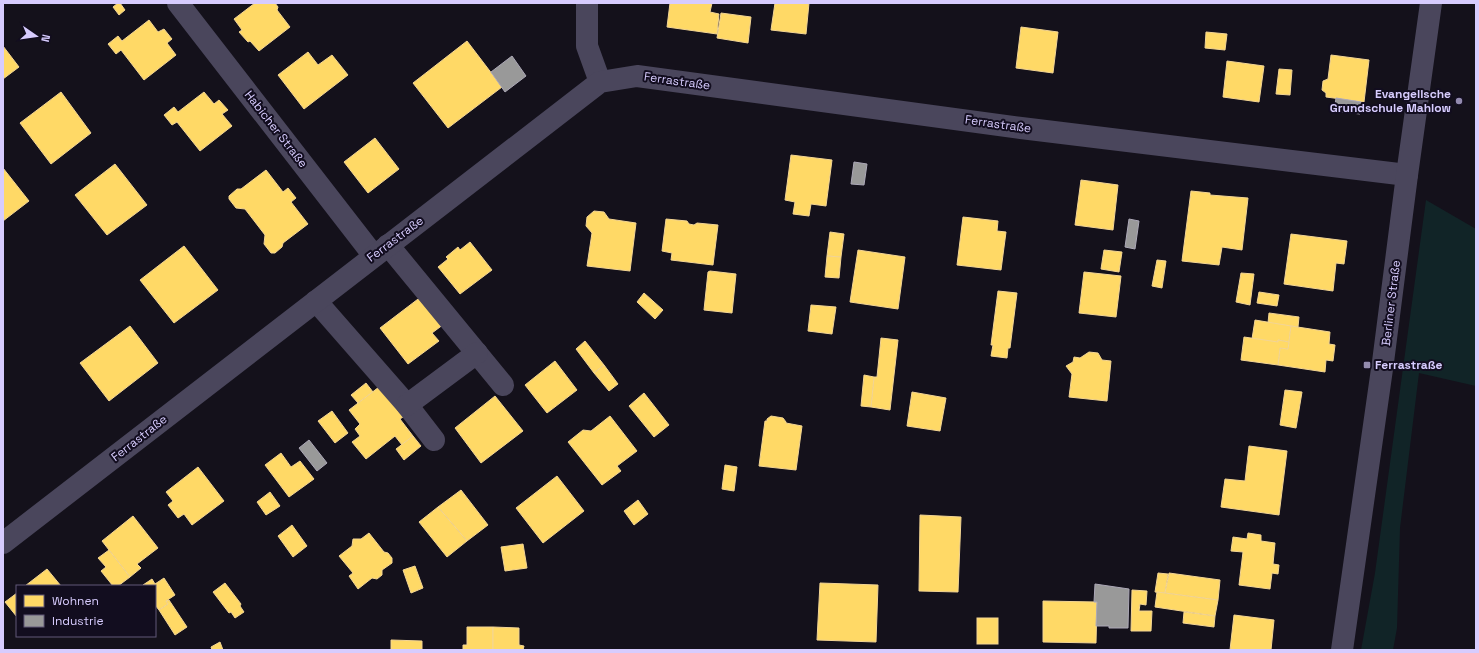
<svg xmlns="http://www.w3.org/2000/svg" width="1479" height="653" viewBox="0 0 1479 653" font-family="'Space Grotesk',sans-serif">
  <rect width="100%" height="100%" fill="#14111b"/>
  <polygon fill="#112427" points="1426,200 1476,229 1476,386 1419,373 1400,528 1397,628 1393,650 1361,650 1375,573"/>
  <g fill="#ffd966" stroke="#f3d594">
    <polygon points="118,3 120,3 125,10 119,15 113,7"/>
    <polygon points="255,3 275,3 278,7 277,10 290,27 259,51 250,41 248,42 239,32 242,30 234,19"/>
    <polygon points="670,3 712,3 710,12 719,14 717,34 667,27"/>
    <polygon points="775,3 809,3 806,34 771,30"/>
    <polygon points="721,13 751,17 748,43 717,38"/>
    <polygon points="149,20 158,32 164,29 172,39 167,43 176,55 144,80 121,50 116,54 108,44 118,36 122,41"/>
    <polygon points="1021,27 1058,32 1053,73 1016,68"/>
    <polygon points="1206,32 1227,34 1225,50 1205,48"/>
    <polygon points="467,41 502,87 448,128 413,83"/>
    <polygon points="3,46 19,67 3,79"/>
    <polygon points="308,52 318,65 332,55 348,75 304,109 278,75"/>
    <polygon points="1331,55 1369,60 1364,102 1326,97 1326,93 1322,90 1323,81 1328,79"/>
    <polygon points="1227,61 1264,66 1259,102 1223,97"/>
    <polygon points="1279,69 1292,70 1290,95 1276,94"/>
    <polygon points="61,92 91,133 51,164 20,123"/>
    <polygon points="204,92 214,104 219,100 228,110 222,114 232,126 200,151 177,122 172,125 164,115 174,107 178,112"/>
    <polygon points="375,138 399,169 368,193 344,162"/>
    <polygon points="791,155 832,160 826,206 811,204 809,216 793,214 795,202 785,200"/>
    <polygon points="115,164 147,205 107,235 75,195"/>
    <polygon points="3,168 29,201 3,221"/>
    <polygon points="266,170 283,192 288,188 296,198 291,202 308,224 283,243 282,247 275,253 271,253 264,244 265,235 245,209 236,208 229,199 229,196 237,189 241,189"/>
    <polygon points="1081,180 1118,185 1113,230 1075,225"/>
    <polygon points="1191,191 1210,193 1210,195 1248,198 1242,250 1222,247 1219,265 1182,261"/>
    <polygon points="594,211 604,212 609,219 636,223 630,271 587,266 592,233 586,226 587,217"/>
    <polygon points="963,217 998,221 997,231 1006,232 1001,270 957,265"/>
    <polygon points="666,219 687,221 689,224 694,225 697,223 718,225 713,265 671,260 672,253 662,251"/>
    <polygon points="830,232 844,234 841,257 827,256"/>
    <polygon points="1291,234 1347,241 1344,264 1336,263 1333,291 1284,284"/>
    <polygon points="470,242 492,270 460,294 438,267 448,259 446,257 458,247 460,250"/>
    <polygon points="184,246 218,290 174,323 140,280"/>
    <polygon points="858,250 905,257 898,309 850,302"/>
    <polygon points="1104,250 1122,252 1119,272 1101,269"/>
    <polygon points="827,256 841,257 839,278 825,277"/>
    <polygon points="1157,260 1166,261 1162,288 1152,286"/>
    <polygon points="710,271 736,274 732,313 704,310 708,272"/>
    <polygon points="1084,272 1121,276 1116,317 1079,313"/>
    <polygon points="1241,273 1254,274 1250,305 1236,302"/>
    <polygon points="998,291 1017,293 1010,348 1008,348 1007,358 991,356 993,345 991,345"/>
    <polygon points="1259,292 1279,295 1277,306 1257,303"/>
    <polygon points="644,293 663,310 655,319 637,302"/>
    <polygon points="422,296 444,324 432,333 439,341 408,364 380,328"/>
    <polygon points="811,305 836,307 832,334 808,331"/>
    <polygon points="1269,313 1299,317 1298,327 1268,323"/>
    <polygon points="1255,320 1291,326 1289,342 1278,340 1278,342 1252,339"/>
    <polygon points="130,326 158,363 109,401 80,363"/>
    <polygon points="1291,326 1330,332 1329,344 1335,345 1333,361 1326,360 1325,372 1278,365 1280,348 1288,349"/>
    <polygon points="1244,337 1278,342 1278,340 1289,342 1288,349 1280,348 1278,365 1241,360"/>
    <polygon points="881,338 898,340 890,410 871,407 874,377 877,377"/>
    <polygon points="585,341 604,365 594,373 576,349"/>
    <polygon points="1089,352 1098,353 1102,360 1111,361 1107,401 1069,397 1072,374 1066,366 1073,362 1074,357 1080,358"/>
    <polygon points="555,361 577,390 547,413 525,385"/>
    <polygon points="604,365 618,384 609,391 594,373"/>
    <polygon points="864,375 874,377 871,407 861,406"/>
    <polygon points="366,383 373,392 358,403 351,395"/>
    <polygon points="379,387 403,417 400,419 413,436 402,445 395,436 366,459 352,442 360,436 355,429 360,424 349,410"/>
    <polygon points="1285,390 1302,392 1296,428 1280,425"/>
    <polygon points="912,392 946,398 940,431 907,426"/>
    <polygon points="644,393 669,425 654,437 629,406"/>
    <polygon points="495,396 523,431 481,463 455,428"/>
    <polygon points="332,411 348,433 335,443 318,421"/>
    <polygon points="610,416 637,451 617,466 621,471 602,485 568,442 583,430 591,431"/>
    <polygon points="771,416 783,418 786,422 786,423 802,426 796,470 759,466 765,421 767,421 767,419"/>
    <polygon points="413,436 421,446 404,460 396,449"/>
    <polygon points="1249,446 1287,451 1279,515 1221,507 1225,479 1245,481"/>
    <polygon points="281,453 291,467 300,461 314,479 289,497 265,465"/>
    <polygon points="725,465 737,467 734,491 722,489"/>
    <polygon points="198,467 224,501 192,525 184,514 178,518 168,505 173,501 166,492"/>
    <polygon points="557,476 584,511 543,543 516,508"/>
    <polygon points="461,490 488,525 467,541 438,507"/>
    <polygon points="270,492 280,506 266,515 257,502"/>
    <polygon points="638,500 648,514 634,525 624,511"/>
    <polygon points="438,507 467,541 447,557 419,522"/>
    <polygon points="920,515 961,517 958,592 919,591"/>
    <polygon points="133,516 158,548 137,564 141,568 130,577 102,541"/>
    <polygon points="292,525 307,546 293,557 278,536"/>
    <polygon points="369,533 384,552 388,553 392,558 392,563 382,570 382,575 377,579 372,578 358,589 349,576 353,573 339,556 352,546 353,539 361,539"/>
    <polygon points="1248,533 1261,535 1261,541 1275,543 1273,564 1279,565 1278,574 1272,573 1270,589 1239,585 1243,552 1231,551 1233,537 1247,539"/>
    <polygon points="523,544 527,568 505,571 501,547"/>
    <polygon points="109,550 130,577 118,586 113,586 101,571 106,567 98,558"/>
    <polygon points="415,566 423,588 411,593 403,570"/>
    <polygon points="47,569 61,586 25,586"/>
    <polygon points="1158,573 1168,574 1165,593 1155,592"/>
    <polygon points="1169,573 1220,580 1218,600 1165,593"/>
    <polygon points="164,578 175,595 166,601 168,604 159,610 155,605 155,586 143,585 152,579 155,584"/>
    <polygon points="225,583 241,604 240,606 244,612 235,618 231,612 229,613 213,592"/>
    <polygon points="820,583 878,585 876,642 817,640"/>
    <polygon points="1132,590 1147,591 1146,605 1140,604 1139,611 1152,611 1151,631 1131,631"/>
    <polygon points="1157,592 1218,600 1215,616 1155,607"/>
    <polygon points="17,593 17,617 5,602"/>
    <polygon points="169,600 187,627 175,635 159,610 168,604 166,601"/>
    <polygon points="1043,601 1097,602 1096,643 1043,642"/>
    <polygon points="1184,612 1215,616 1214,627 1183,623"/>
    <polygon points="1234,615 1274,620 1271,650 1230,650"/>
    <rect x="977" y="618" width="21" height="26"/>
    <polygon points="467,627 493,627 493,650 463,650 463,645 467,645"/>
    <polygon points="493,627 519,628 519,645 524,646 523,650 493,650"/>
    <polygon points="391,640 422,641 422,650 391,650"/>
    <polygon points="220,642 223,650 212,650 211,647"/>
  </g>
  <g fill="#999" stroke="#aca8b7">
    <polygon points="512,56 526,76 505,92 491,72"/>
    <polygon points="1336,98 1361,102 1360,114 1334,111"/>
    <polygon points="854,162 867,164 864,185 851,184"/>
    <polygon points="1129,219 1139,221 1135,249 1125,247"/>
    <polygon points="309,440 327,463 317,471 299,448"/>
    <polygon points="1095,584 1129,589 1128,628 1109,628 1109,626 1096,626 1097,602 1094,602"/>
  </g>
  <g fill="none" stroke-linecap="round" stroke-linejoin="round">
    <g stroke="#4a465c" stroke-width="22">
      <polyline points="178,3 374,256"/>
      <polyline points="587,3 587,46 600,82"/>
      <polyline points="388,245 503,385"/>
      <polyline points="316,301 407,405 434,440"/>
      <polyline points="407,405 477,353"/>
      <polyline points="3,543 600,82 637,76 1021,128 1407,175"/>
      <polyline points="1342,650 1383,362 1407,175 1431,3"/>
    </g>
  </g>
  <g fill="#938baf" stroke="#120d1f" stroke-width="1.5">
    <circle cx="1459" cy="101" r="4"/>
    <rect x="1363" y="361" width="8" height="8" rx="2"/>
  </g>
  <g text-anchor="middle" stroke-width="4" stroke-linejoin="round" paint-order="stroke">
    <g font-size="12" fill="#d7ccfe" stroke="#120d1f">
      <text transform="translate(677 81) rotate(8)" y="4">Ferrastraße</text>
      <text transform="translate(998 124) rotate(8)" y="4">Ferrastraße</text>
      <text transform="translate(276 129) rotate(52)" y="4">Habicher Straße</text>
      <text transform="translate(395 239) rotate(-37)" y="4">Ferrastraße</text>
      <text transform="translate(1391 303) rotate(-83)" y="4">Berliner Straße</text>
      <text transform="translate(139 438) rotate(-38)" y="4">Ferrastraße</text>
    </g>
    <g font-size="12" font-weight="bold" fill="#d7ccfe" stroke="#120d1f" text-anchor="end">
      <text x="1451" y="98">Evangelische<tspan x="1451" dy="14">Grundschule Mahlow</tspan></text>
      <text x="1375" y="369" text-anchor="start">Ferrastraße</text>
    </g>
  </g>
  <rect width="1479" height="653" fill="none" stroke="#d7ccfe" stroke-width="8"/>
  <rect x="16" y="585" width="140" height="52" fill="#120d1f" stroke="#615978"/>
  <rect x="24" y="595" width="20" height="12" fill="#ffd966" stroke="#615978"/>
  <text x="52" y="605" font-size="12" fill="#d7ccfe">Wohnen</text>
  <rect x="24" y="615" width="20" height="12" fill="#999999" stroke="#615978"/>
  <text x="52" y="625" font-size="12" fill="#d7ccfe">Industrie</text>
  <g transform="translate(36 36) rotate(103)" stroke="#120d1f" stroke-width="3" paint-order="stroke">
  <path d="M0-3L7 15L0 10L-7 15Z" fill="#d7ccfe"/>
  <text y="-6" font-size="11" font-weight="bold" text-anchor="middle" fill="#d7ccfe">N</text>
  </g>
</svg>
